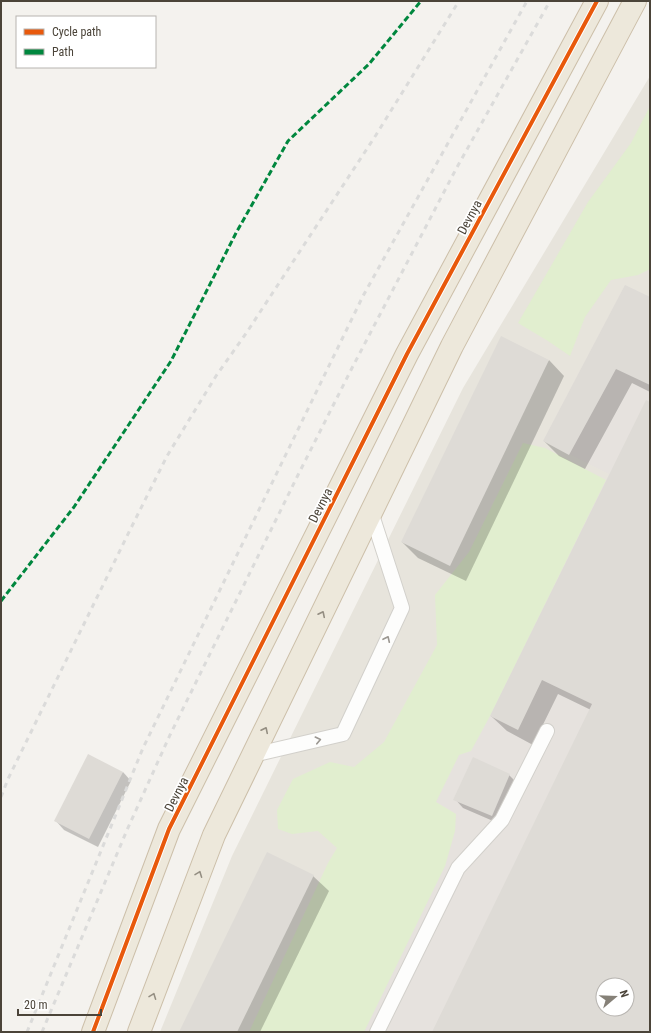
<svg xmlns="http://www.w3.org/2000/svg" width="651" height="1033" viewBox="0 0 651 1033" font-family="'Roboto Condensed',sans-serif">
  <rect width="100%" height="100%" fill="#f4f2ee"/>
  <path fill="#e7e4dc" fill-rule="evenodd" d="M650 76V1032H160L232 856 463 388ZM603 985H627V1009H603Z"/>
  <path fill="#e6e2de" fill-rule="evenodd" d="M625 285 650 297V1032H364L445 866 453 837 456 814 436 802 459 755 490 716 609 474 543 441ZM603 985H627V1009H603Z"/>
  <g fill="#e1eecf">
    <polygon points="650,106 650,269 638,275 611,280 585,317 570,356 548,341 518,323 588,202 631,143"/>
    <polygon points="523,443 545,448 606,480 490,716 471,751 459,755 436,802 456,814 455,831 445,866 364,1032 249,1032 328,863 337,848 318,831 292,834 278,829 277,810 293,779 330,762 354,767 384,742 437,645 435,595 469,552"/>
  </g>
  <g fill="#0003" fill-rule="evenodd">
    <polygon points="650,298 650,392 632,383 585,469 559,456 544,441"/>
    <polygon points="549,360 564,376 466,581 418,558 402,542"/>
    <path d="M650 403V1032H433L591 710 558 694 533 745 507 731 491 716ZM603 985H627V1009H603Z"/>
    <polygon points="123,772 131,781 98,847 64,830 56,821"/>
    <polygon points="509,775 518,784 500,824 463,808 455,799"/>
    <polygon points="313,876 329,891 260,1032 180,1032"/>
  </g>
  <g fill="#dedbd6" fill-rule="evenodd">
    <polygon points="625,285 650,297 650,385 616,369 569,455 543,441"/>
    <polygon points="501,336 549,360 450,566 401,542"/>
    <path d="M646 400 650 402V1032H432L592 704 542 680 518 730 490 716ZM603 985H627V1009H603Z"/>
    <polygon points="88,754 123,772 89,839 54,821"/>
    <polygon points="473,757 510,774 492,816 453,800"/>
    <polygon points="267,852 314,875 237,1032 179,1032"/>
  </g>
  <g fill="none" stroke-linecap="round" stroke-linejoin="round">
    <g stroke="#d2d0cb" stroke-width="16">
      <g id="lane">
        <polyline points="253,755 343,734 402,608 371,512"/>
        <polyline points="377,1032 458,868 502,820 547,731"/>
      </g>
    </g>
    <g stroke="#ccbfa9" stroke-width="24">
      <g id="highway">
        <polyline points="93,1032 169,829 407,354 597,1"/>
        <polyline points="139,1032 214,835 452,346 635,1"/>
      </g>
    </g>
    <use href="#lane" stroke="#fdfdfc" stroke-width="14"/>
    <use href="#highway" stroke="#ede8db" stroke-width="22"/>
    <g stroke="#dbdbda" stroke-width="3" stroke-dasharray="5 5" stroke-linecap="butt">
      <polyline points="1,797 8,779 130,530 167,456 216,376 247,332 376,135 459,1"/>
      <polyline points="27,1032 143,748 363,296 527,1"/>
      <polyline points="42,1032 127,830 170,735 298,475 352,368 456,169 550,1"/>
    </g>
    <polyline stroke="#00873e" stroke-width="3" stroke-dasharray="6 3" stroke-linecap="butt" points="1,601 74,507 171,361 236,233 288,141 369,64 421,1"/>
    <g stroke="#fff" stroke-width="6">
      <polyline id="cycleway" points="93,1032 169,829 407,354 597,1"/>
    </g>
    <use href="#cycleway" stroke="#e8590c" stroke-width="4"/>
  </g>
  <defs><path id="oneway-chevron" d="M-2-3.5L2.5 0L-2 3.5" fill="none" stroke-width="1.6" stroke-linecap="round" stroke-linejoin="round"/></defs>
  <g stroke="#948e82">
    <use href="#oneway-chevron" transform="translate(322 614) rotate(-64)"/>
    <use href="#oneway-chevron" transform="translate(265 730) rotate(-64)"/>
    <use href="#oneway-chevron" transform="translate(199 874) rotate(-69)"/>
    <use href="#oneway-chevron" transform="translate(153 996) rotate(-69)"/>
  </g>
  <g stroke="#9b9791">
    <use href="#oneway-chevron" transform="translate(387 639) rotate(-65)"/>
    <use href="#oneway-chevron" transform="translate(318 740) rotate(-13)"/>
  </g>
  <g text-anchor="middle" stroke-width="3.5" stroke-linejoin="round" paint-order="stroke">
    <g font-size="13" fill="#4b4439" stroke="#fff">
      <text transform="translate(469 217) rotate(-62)" y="5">Devnya</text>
      <text transform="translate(320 505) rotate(-63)" y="5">Devnya</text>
      <text transform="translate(176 794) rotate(-63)" y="5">Devnya</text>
    </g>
  </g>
  <rect width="651" height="1033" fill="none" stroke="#4b4439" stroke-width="4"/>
  <rect x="16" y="16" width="140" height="52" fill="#ffffff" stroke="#b7b4b0"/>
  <rect x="24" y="29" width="20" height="6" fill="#e8590c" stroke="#b7b4b0"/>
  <text x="52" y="36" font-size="12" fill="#4b4439">Cycle path</text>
  <rect x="24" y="49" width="20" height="6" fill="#00873e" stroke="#b7b4b0"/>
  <text x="52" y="56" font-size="12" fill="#4b4439">Path</text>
  <g transform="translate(615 997) rotate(71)"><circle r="19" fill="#ffffff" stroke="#b7b4b0"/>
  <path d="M0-3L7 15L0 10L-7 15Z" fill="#868178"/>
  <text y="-6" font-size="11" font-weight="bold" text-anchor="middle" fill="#4b4439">N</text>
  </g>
  <path d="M18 1009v6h83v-6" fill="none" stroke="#4b4439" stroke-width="2"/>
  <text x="24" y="1009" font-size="12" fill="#4b4439" stroke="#ffffff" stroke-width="3" paint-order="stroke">20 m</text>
</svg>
